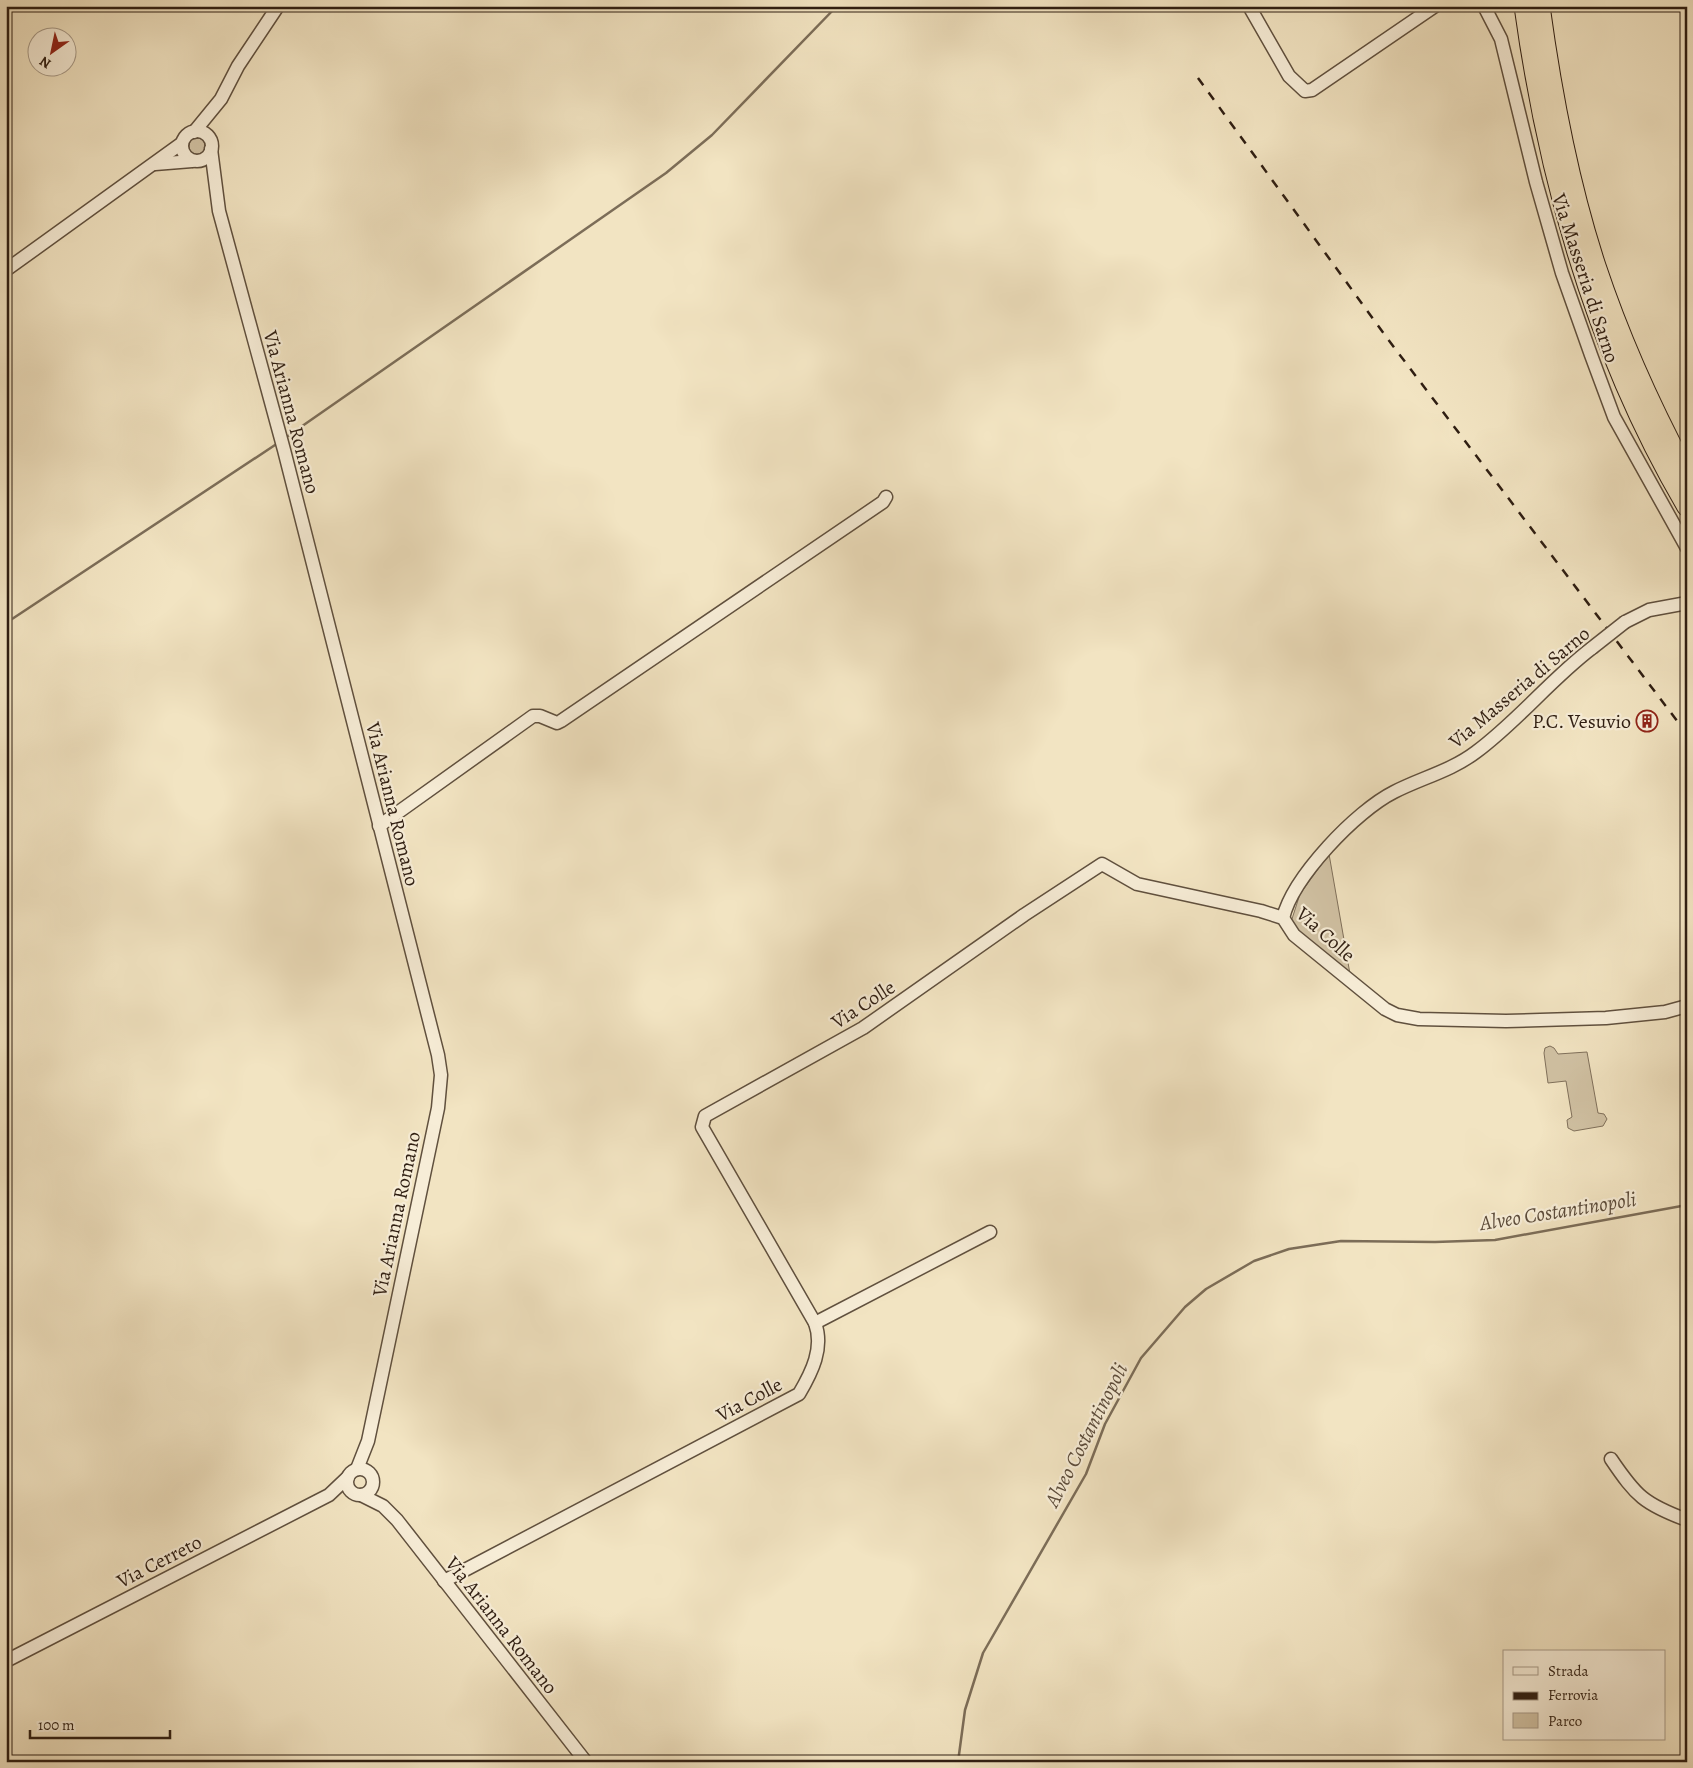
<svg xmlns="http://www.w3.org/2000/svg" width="1693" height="1768" viewBox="0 0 1693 1768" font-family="Alegreya,serif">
  <rect width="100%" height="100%" fill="#f2e4c2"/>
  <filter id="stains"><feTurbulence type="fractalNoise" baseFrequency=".004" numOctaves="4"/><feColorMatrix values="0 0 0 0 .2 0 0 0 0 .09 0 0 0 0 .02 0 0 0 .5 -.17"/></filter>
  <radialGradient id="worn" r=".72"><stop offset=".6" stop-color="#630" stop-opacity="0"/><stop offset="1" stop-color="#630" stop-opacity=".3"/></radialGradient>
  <g fill="#d1c2a4" stroke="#80705b">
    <circle cx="197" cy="146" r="8"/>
    <polygon points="1329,854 1350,974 1302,936 1291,922 1300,894"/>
    <polygon points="1550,1046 1554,1048 1558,1054 1587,1052 1598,1113 1604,1114 1607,1119 1603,1126 1574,1131 1568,1128 1567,1120 1572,1117 1566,1081 1548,1083 1544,1053 1545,1048"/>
  </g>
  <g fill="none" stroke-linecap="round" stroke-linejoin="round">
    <g stroke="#7c6d58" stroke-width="2.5">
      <polyline points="285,438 666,173 712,135 837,6"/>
      <polyline points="6,623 278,443"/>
      <polyline points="958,1762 965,1710 983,1653 1086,1474 1105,1424 1141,1358 1185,1307 1206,1289 1254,1261 1289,1249 1341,1241 1435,1242 1495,1240 1687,1205"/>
    </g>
    <g stroke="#60503e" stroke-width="15">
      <g id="minor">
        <polyline points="1249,6 1289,76 1305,91 1312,90 1435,6"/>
        <polyline points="1484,6 1501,39 1536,182 1562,273 1591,355 1614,417 1687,548"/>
        <circle cx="197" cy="146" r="15"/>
        <polyline points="194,132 221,99 238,66 278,6"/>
        <polyline points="211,149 219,211 284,450 438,1055 441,1075 438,1108 368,1441 357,1469"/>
        <polyline points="155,164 192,161"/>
        <polyline points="6,270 182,143"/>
        <polyline points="1625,622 1649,610 1687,603"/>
        <polyline points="379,826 533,716 540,716 557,723 561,721 883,502 886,497"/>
        <path d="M1283 918C1293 877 1356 811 1394 792 1421 778 1451 771 1476 752 1518 721 1551 679 1592 648"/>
        <polyline points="815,1323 990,1232"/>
        <path d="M1611 1459C1636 1496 1644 1504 1687 1520"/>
        <circle cx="360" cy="1482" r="13"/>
        <polyline points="361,1495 383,1506 397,1520 586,1762"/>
        <path d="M444 1581 799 1394C812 1372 824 1348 815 1323L702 1127 705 1116 863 1028 1024 915 1102 864 1137 884 1261 911 1283 918 1294 935 1385 1009 1397 1015 1419 1019 1506 1021 1606 1018 1665 1012 1687 1006"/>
        <polyline points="6,1661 329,1495 348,1477"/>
      </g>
    </g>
    <g stroke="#2f1e12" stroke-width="21">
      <g id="highway">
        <path d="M1524 6C1548 181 1597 354 1687 507"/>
        <path d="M1540 6C1552 94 1568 181 1596 266 1620 338 1651 407 1687 474"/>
      </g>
    </g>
    <use href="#minor" stroke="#f7edd7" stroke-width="12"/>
    <use href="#highway" stroke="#f2e4c2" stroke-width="19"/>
    <polyline stroke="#2f1e12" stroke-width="2.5" stroke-dasharray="9 9" stroke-linecap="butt" points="1198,78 1387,338 1687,734"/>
    <g stroke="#60503e" stroke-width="15" stroke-linecap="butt">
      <polyline id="minor-bridge" points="1592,648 1625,622"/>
    </g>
    <use href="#minor-bridge" stroke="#f7edd7" stroke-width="12"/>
  </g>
  <defs>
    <g id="building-ring" transform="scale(1.125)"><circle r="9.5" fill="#f7edd7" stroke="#8f2418" stroke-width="1.5"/><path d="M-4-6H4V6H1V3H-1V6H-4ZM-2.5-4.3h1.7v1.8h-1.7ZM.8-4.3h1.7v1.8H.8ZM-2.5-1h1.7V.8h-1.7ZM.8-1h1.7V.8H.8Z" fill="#8f2418"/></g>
  </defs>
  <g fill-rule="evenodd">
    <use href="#building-ring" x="1647" y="721"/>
  </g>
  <g text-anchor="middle" stroke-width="4.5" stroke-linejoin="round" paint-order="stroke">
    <g font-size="20" fill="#2f1e12" stroke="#f7edd7">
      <text transform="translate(1586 278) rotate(72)" y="7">Via Masseria di Sarno</text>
      <text transform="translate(292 412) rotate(75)" y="7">Via Arianna Romano</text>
      <text transform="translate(1519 687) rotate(-40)" y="7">Via Masseria di Sarno</text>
      <text transform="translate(393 804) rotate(76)" y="7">Via Arianna Romano</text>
      <text transform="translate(1326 934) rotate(42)" y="7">Via Colle</text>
      <text transform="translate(863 1004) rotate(-33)" y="7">Via Colle</text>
      <text transform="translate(396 1214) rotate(-78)" y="7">Via Arianna Romano</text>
      <text transform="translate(749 1399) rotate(-28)" y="7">Via Colle</text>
      <text transform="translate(159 1561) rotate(-27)" y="7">Via Cerreto</text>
      <text transform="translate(502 1625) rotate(52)" y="7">Via Arianna Romano</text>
    </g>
    <g font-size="20" fill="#2f1e12" stroke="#f7edd7" text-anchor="end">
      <text x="1631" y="728">P.C. Vesuvio</text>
    </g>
    <g font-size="21" font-style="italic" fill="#5c4c3b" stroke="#f7edd7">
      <text transform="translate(1558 1211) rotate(-9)" y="7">Alveo Costantinopoli</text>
      <text transform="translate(1086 1435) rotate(-63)" y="7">Alveo Costantinopoli</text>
    </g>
  </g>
  <rect width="1693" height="1768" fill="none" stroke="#f2e4c2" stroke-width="25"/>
  <rect x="8" y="8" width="1678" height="1753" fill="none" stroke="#2f1e12" stroke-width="2.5"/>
  <rect x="12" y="12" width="1668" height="1743" fill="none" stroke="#2f1e12"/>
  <rect x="1503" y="1650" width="162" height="90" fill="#f7edd7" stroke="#a79a88"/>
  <rect x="1513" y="1667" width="25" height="8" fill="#f7edd7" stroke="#a79a88"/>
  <text x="1548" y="1676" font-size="15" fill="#2f1e12">Strada</text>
  <rect x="1513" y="1692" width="25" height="8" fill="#2f1e12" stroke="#a79a88"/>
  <text x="1548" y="1700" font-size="15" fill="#2f1e12">Ferrovia</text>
  <rect x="1513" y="1713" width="25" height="15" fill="#d1c2a4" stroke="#a79a88"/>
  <text x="1548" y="1726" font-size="15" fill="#2f1e12">Parco</text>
  <g transform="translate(52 52) rotate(213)"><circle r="24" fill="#f7edd7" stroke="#a79a88"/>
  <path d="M0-4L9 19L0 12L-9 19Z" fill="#8f2418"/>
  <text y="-8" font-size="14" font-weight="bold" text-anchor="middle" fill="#2f1e12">N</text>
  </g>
  <path d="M30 1730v8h140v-8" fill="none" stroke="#2f1e12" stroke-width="2.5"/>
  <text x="38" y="1730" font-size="15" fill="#2f1e12" stroke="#f7edd7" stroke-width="4" paint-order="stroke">100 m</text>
  <rect width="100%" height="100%" filter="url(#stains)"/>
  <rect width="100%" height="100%" fill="url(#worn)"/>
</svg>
